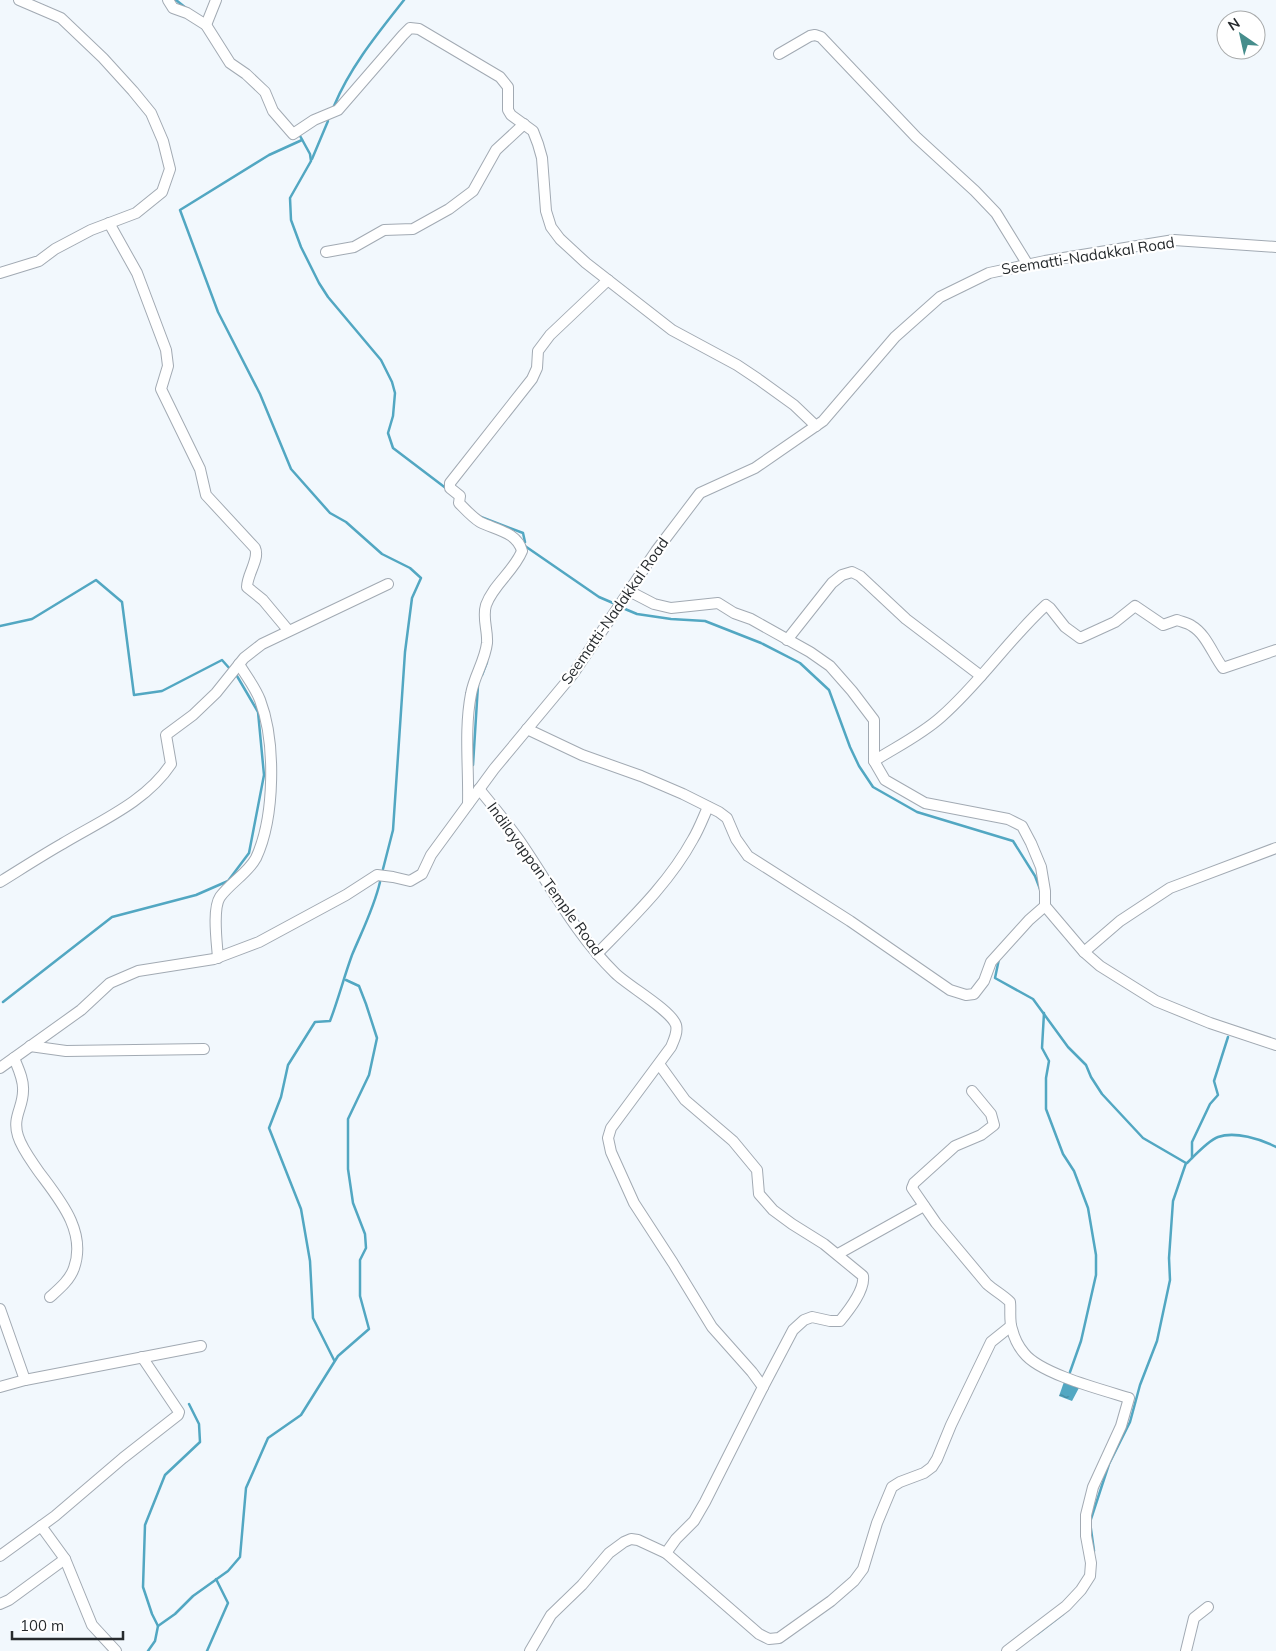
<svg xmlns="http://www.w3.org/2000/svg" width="1276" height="1651" viewBox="0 0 1276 1651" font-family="Mulish,sans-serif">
  <defs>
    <pattern id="water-ripples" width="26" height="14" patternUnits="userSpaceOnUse" patternTransform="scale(1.25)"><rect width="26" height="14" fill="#52a7c2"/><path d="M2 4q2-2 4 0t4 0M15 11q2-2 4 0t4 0" fill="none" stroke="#44889e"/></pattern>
  </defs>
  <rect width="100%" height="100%" fill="#f2f8fd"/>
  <polygon fill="url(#water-ripples)" points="1065,1379 1080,1386 1072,1401 1059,1396"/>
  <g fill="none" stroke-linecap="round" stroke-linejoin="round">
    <g stroke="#52a7c2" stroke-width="2.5">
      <polyline points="176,0 186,8"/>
      <path d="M334 106C350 67 378 33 404 0"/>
      <polyline points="299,134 310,154 311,161 290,198 291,220 301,247 319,283 328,297 381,360 392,382 395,393 393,416 388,433 393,448 447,489"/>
      <polyline points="302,140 269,155 180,210 218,312 260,394 291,469 330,513 346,522 382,554 410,568 421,578 412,598 405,652 393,830 383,869"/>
      <polyline points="312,159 328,121"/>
      <polyline points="481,517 523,533 525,542"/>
      <polyline points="525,546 599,597 613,603"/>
      <polyline points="625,609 637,614 671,619 705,621 761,643 800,663 829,690 850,747 859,766 873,787 917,812 1013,841 1035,876 1040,889"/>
      <polyline points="0,626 32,619 96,580 122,602 134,695 162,691 222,660 230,669"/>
      <polyline points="482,675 487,662"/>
      <polyline points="473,765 478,685"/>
      <polyline points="999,959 995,978 1033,999 1068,1047 1086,1065 1091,1077 1102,1094 1143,1138 1186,1163 1173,1201 1169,1258 1170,1280 1157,1341 1140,1385 1130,1422 1109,1464 1090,1522 1094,1551"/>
      <polyline points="3,1002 112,917 196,895 228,881 249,853 264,775 258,712 237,676"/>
      <polyline points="1044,1013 1042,1048 1049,1061 1046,1078 1046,1109 1063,1154 1074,1171 1088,1208 1096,1255 1096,1275 1081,1341 1070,1372"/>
      <polyline points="1192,1158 1192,1142 1210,1104 1218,1095 1214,1081 1228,1037"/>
      <path d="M1187 1163C1194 1156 1209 1140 1218 1137 1235 1131 1261 1139 1276 1147"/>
      <path d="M334 1360 313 1318 310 1261 301 1209 269 1128 281 1097 288 1065 315 1022 330 1021C338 1000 344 977 352 955 362 931 374 908 380 882"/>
      <polyline points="158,1626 152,1614 143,1587 145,1525 165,1475 200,1442 199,1424 189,1404"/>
      <polyline points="1037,1634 1063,1614"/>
      <polyline points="148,1651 155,1641 158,1626 175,1614 193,1596 228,1571 240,1557 246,1488 268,1438 301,1415 338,1356 369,1329 360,1296 360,1260 366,1248 365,1234 353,1203 348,1169 348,1119 369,1075 377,1038 366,1004 359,986 346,980"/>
      <polyline points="207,1651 228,1603 216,1579"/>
    </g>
    <g stroke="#a2aab3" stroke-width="12">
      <g id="minor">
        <polyline points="168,0 173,8 187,13 206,25 230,63 246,74 265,92 273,111 293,134 314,120 338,110 403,35 410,28 419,29 500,77 508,87 508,110 511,115 533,131 538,144 542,158 546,211 551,227 560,239 586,263 672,330 737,365 758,379 794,405 816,426"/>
        <polyline points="206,25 216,0"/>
        <polyline points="779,54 810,36 815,35 821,37 916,137 975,191 996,213 1028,265"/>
        <path d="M109 223 137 273 166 350 168 366 161 389 200 469 206 495 255 548C260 559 247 574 247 587L263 600 288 630"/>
        <polyline points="326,252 354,247 384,230 413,229 449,209 473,191 496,150 524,124"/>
        <polyline points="0,273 39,261 55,249 91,230 136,213 162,192 170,169 163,141 151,113 133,91 103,58 61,18 19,0"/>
        <polyline points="629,591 654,604 671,608 718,603 734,613 751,619 810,652 830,666 852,691 874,720 874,761 885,780 925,803 1008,819 1022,826 1031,843 1041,867 1045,891 1045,906 1084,952 1100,966 1156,1001 1210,1023 1276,1045"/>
        <polyline points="787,640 832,583 842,575 852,572 860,576 906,619 981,676"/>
        <polyline points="527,729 582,755 641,776 683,794 719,812 727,818 736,839 748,856 850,921 950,990 966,995 974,994 984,981 991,962 1029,920 1045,906"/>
        <path d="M874 761C896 747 921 735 941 717 980 683 1008 640 1046 605L1050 608 1065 627 1080 638 1115 622 1135 606 1163 625 1177 620C1182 622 1188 623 1192 626 1206 634 1213 655 1223 668L1276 650"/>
        <path d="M479 789C493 806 507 823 519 840 550 885 576 935 615 973 628 986 671 1010 676 1025 678 1032 674 1040 671 1047L611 1128 608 1138 611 1152 634 1203 673 1263 712 1327 752 1372 763 1387 705 1502 694 1521 676 1539 666 1553 638 1540 631 1539 624 1542 609 1553 582 1585 551 1615 530 1651"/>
        <path d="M468 804C469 768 464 730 471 694 474 676 485 661 487 643 488 630 482 618 486 605 493 585 514 571 522 551 517 532 496 530 480 522 472 517 465 509 459 503L460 496 450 488V483L532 379 537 368 538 351 550 335 608 280"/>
        <path d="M0 882C21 869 41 856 62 844 100 821 146 802 171 764L166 735 193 715 216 693 244 658 262 644 388 584"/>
        <polyline points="1084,952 1120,921 1170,888 1276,848"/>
        <path d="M597 954C632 918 669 883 693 839 699 829 703 818 708 807"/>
        <path d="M218 958C217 943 212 909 220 897 230 883 248 873 256 858 275 817 276 742 260 700 255 687 246 676 239 664"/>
        <polyline points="30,1046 66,1051 204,1049"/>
        <path d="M14 1058C18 1068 24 1080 23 1091 23 1108 12 1117 18 1136 22 1149 31 1160 39 1172 59 1199 87 1231 74 1268 70 1280 59 1289 50 1297"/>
        <path d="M659 1064 685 1100 733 1141 757 1170 759 1194 773 1210 792 1224 824 1244 863 1276C865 1290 849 1310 840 1321H830L812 1317 804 1320 793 1330 763 1387"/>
        <polyline points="0,1068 81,1010 110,983 138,971 214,959 259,942 346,895 377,875 393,877 410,881 422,874 431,855 494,769 573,674 656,551 700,493 755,468 823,421 895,337 940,297 989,273 1045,261 1174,240 1276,247"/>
        <path d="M972 1091 991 1114 994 1125 981 1135 955 1146 914 1183 912 1188 914 1191 936 1223 987 1284C995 1291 1003 1295 1010 1302 1011 1310 1009 1321 1012 1329 1014 1337 1018 1346 1024 1353 1040 1374 1103 1390 1129 1398L1121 1426 1093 1487 1086 1515V1536L1091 1563 1090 1576 1081 1590 1066 1606 1007 1651"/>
        <polyline points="838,1254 924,1206"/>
        <polyline points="0,1309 25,1380 0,1387"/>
        <polyline points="25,1380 201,1346"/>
        <polyline points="41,1526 65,1559 92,1625 116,1651"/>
        <polyline points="666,1553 759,1634 769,1639 779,1638 831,1601 854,1581 863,1569 877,1523 892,1487 900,1482 924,1473 932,1467 937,1459 951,1425 991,1342 1011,1326"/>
        <polyline points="0,1556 55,1516 123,1458 178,1415 179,1412 142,1357"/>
        <polyline points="0,1604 9,1600 65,1559"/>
        <polyline points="1186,1651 1194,1618 1208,1607"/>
      </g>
    </g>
    <use href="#minor" stroke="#fff" stroke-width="10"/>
  </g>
  <g text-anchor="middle" stroke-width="4.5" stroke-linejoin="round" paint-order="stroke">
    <g font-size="15" fill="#262a2d" stroke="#fff">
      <text transform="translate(1088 256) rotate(-9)" y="5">Seematti-Nadakkal Road</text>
      <text transform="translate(615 611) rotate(-55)" y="5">Seematti-Nadakkal Road</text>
      <text transform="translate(545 879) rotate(54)" y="5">Indilayappan Temple Road</text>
    </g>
  </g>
  <g transform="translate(1241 35) rotate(326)"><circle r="24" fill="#ffffff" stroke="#a8aaab"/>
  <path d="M0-4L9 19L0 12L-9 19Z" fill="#468d8c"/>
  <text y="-8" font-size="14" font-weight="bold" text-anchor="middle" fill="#262a2d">N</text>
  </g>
  <path d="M12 1631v8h111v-8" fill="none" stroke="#262a2d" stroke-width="2.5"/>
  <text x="20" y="1631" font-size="15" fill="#262a2d" stroke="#ffffff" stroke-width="4" paint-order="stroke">100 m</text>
</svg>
